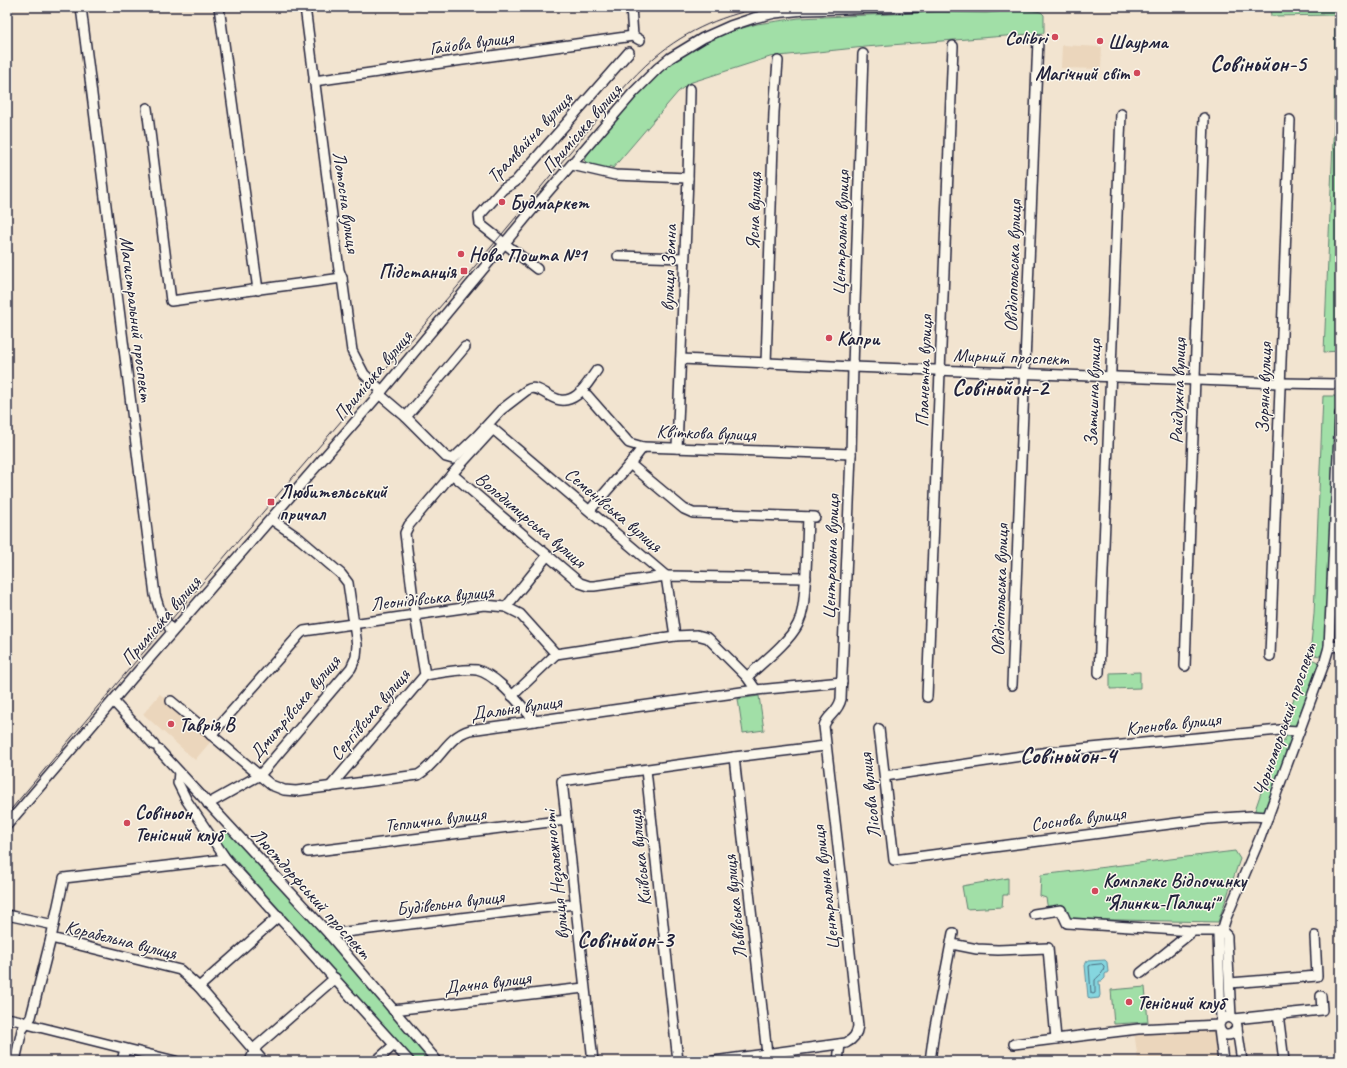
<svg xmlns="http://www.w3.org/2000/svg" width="1347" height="1068" viewBox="0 0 1347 1068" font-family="Caveat,sans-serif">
  <rect width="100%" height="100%" fill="#f2e4d0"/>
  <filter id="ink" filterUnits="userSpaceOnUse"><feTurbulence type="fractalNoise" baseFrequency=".025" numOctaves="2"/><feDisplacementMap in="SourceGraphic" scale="8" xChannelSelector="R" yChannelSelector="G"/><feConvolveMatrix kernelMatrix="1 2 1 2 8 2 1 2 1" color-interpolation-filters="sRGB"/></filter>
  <g filter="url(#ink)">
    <g fill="#ebd6bc">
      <polygon points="1062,45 1102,47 1101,69 1061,68"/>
      <polygon points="160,694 212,740 195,760 143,714"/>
      <polygon points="1215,1026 1220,1061 1138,1061 1134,1031"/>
    </g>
    <g fill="#a1dfa7" stroke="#628071">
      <polygon points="1270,7 1340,7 1340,295 1339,351 1324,352 1334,119 1335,15 1271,16"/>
      <path d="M1025 9 1041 12 1044 15V33L865 47 770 57 689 83 678 92 613 168 610 166 606 170C599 168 589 166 584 160L590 151 647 84 674 59 709 40 732 31 757 24 799 18 938 12 986 13Z"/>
      <polygon points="1323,396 1335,396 1337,399 1333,509 1325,643 1323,654 1320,656 1310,654 1314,614"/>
      <polygon points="1309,658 1318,662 1319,665 1296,724 1294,726 1282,727 1301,682 1307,670"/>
      <polygon points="1140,672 1140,688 1110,689 1110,673"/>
      <polygon points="759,696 764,730 743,733 738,699"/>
      <polygon points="1287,734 1291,734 1293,737 1267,810 1260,813 1254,813 1279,740 1284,741"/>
      <polygon points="226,829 304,911 433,1061 415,1061 220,843 216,838"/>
      <polygon points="1235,851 1240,859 1218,922 1069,919 1048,910 1046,898 1040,896 1041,875"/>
      <polygon points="1008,878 1008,895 1003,895 1002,907 966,909 962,886"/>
      <polygon points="1145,987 1148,1022 1114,1024 1111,990"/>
    </g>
    <polygon fill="#85d6df" stroke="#5d8e9d" points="1105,960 1107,962 1108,972 1105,974 1105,978 1102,981 1099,981 1100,995 1099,998 1090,999 1088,997 1085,965 1087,961"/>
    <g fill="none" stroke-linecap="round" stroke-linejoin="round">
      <path stroke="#4a6a7d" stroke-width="1" d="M1102 964 1104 966C1104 974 1099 975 1095 980V993L1093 994 1091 993 1089 966 1091 965Z"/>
      <g stroke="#22223b" stroke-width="12">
        <g id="minor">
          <polyline points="81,7 155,595 160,611 172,632"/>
          <polyline points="219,7 258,290"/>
          <polyline points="305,7 339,270 342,278 352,351 364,374 382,391"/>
          <polyline points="631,7 633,36 640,40"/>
          <polyline points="314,81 633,36"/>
          <polyline points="147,108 171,301 342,278"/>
          <polyline points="572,165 615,175 688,178"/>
          <polyline points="618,256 684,258"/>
          <polyline points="537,269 480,224 479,216 503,189 515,182 629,52"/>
          <polyline points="681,359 853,367 1280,383 1340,384"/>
          <polyline points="766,364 774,112 778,61"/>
          <path d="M379 394 406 417 446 457 453 459 477 436 501 410 527 390C542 381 554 412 577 395 585 389 591 378 597 370"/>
          <polyline points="587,395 629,443 643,447"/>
          <polyline points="406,417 465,347"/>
          <polyline points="677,448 688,178 690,89"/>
          <polyline points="630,464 684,509 693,513 815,517"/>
          <polyline points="452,474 580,583 589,586 594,586 666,576 806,578"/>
          <polyline points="590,510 630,464 643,447 851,454"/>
          <polyline points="506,607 547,556"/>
          <polyline points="1329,647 1340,646"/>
          <polyline points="1270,656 1290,120"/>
          <polyline points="1185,666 1204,118"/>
          <polyline points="1099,673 1121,114"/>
          <path d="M425 675C439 673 464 668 477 670 498 675 521 706 535 721"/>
          <path d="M747 677C762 663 789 642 798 624 804 612 804 598 805 585 807 563 807 540 808 517"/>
          <polyline points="1012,685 1038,40"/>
          <polyline points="512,696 556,654"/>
          <polyline points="927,697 953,46"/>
          <polyline points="113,701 154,745"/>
          <path d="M171 701 271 785 284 790 296 791 418 775C439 763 446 737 470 730L756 690 842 682"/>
          <polyline points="879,729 894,860 1208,819 1252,816 1268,817"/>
          <polyline points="211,735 300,634 304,631 484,605 506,607 520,614 556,654 675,636 697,635 708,638 747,677 756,690"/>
          <polyline points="159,750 329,934 437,1061"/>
          <polyline points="734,757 767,1054"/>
          <polyline points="646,770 678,1061"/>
          <polyline points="179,772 178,783 187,801 226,859 409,1061"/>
          <polyline points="885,776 1049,752 1280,730 1299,731"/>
          <polyline points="330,787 425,675 415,615 405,533 409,525 452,474 493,429 666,576 675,636"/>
          <polyline points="208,804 260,775 351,668 356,657 357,645 348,583 341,574 300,539 271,519"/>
          <polyline points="7,825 134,676 382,391 528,215 633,93 658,68 670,58 703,38 730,26 754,18 775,13 804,10 920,7"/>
          <polyline points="308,852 566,820"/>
          <polyline points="1034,914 1061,910 1067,923 1193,931"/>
          <polyline points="7,915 54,925"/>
          <polyline points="1222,931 1227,936 1227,940 1231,1017"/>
          <polyline points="329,934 575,904"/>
          <polyline points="51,938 180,970 199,987 263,1061"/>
          <polyline points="952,944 977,949 998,950 1048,948 1056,1039"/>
          <polyline points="1141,973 1193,931 1222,931"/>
          <polyline points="1230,983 1317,976 1315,936"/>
          <polyline points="199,987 279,916"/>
          <polyline points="393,1010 584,988"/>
          <polyline points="1278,1014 1284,1061"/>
          <polyline points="7,1018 21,1021 27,1024 175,1061"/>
          <polyline points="1234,1019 1322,1010 1321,996"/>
          <polyline points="1221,1020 1218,935 1222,931 1226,918 1260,838 1325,661 1329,647 1340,414"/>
          <polyline points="1237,1028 1242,1061"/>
          <polyline points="1219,1029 1223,1061"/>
          <path d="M1014 1044 1138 1029 1219 1025 1221 1020 1227 1017C1233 1018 1237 1021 1237 1028L1232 1034C1225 1037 1219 1033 1219 1025"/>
          <polyline points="15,1061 22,1030 31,1017 51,938 64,878 226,859"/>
          <polyline points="122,1061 125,1049"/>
          <polyline points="250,1061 257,1046 335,978"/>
          <polyline points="376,1061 394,1045"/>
          <polyline points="593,1061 562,781 734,757 825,746"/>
          <path d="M714 1061 846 1043C854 1039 857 1034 858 1026L846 916 824 726C827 715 838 713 841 699L851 454 853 367 863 54"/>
          <polyline points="838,1061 840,1044"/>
          <polyline points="930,1061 934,1032 953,933"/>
        </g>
      </g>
      <use href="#minor" stroke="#fbf7ec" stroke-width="9"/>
      <path stroke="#22223b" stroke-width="1" d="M7 814C158 634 310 456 464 279 507 229 548 178 590 128 611 103 630 78 655 57 687 30 725 14 766 7"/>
    </g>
  </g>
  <g fill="#d1495b" stroke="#fbf7ec" stroke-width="1.5">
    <circle cx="1055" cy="37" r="4"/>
    <circle cx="1100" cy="41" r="4"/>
    <circle cx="1137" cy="73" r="4"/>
    <circle cx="502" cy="202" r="4"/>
    <circle cx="461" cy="254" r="4"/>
    <rect x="460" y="267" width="8" height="8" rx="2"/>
    <circle cx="829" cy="338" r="4"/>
    <rect x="267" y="498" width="8" height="8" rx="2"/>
    <circle cx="171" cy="724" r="4"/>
    <circle cx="127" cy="823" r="4"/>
    <circle cx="1095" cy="891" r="4"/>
    <circle cx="1129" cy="1002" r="4"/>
  </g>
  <g text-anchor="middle" stroke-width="3" stroke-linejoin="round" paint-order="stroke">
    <g font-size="19" font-weight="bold" fill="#22223b" stroke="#fbf7ec" text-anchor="start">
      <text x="1047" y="44" text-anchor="end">Colibri</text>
      <text x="1108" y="48">Шаурма</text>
      <text x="1129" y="80" text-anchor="end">Магічний світ</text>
      <text x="510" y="209">Будмаркет</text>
      <text x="469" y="261">Нова Пошта №1</text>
      <text x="456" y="278" text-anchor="end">Підстанція</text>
      <text x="837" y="345">Капри</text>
      <text x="279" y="498">Любительський<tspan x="279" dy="22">причал</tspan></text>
      <text x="179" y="731">Таврія В</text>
      <text x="135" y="819">Совіньон<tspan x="135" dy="22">Тенісний клуб</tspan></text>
      <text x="1103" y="887">Комплекс Відпочинку<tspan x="1103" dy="22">"Ялинки-Палиці"</tspan></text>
      <text x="1137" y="1009">Тенісний клуб</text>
    </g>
    <g font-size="19" fill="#22223b" stroke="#fbf7ec">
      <text transform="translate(471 42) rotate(-8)" y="7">Гайова вулиця</text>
      <text transform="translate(581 128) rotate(-49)" y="7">Приміська вулиця</text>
      <text transform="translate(529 137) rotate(-47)" y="7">Трамвайна вулиця</text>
      <text transform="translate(347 202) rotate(82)" y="7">Лотосна вулиця</text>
      <text transform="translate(753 211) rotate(-88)" y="7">Ясна вулиця</text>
      <text transform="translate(840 233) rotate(-88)" y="7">Центральна вулиця</text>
      <text transform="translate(1012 266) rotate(-88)" y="7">Овідіопольська вулиця</text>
      <text transform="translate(668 268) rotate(-88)" y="7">вулиця Земна</text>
      <text transform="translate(137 319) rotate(83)" y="7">Магистральний проспект</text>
      <text transform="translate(1011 356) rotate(2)" y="7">Мирний проспект</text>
      <text transform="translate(923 371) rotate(-88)" y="7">Планетна вулиця</text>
      <text transform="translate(372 375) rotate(-50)" y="7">Приміська вулиця</text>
      <text transform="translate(1263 388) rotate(-88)" y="7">Зоряна вулиця</text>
      <text transform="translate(1177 391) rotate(-88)" y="7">Райдужна вулиця</text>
      <text transform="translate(1092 393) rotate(-88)" y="7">Затишна вулиця</text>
      <text transform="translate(706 432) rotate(2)" y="7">Квіткова вулиця</text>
      <text transform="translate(614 509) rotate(40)" y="7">Семенівська вулиця</text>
      <text transform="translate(531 519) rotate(40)" y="7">Володимирська вулиця</text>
      <text transform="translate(830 557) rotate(-88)" y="7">Центральна вулиця</text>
      <text transform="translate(999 590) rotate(-88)" y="7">Овідіопольська вулиця</text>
      <text transform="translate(432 597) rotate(-6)" y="7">Леонідівська вулиця</text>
      <text transform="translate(160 620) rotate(-49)" y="7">Приміська вулиця</text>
      <text transform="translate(294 707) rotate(-50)" y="7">Дмитрівська вулиця</text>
      <text transform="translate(516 707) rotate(-8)" y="7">Дальня вулиця</text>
      <text transform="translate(369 714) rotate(-50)" y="7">Сергіївська вулиця</text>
      <text transform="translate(1284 719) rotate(-71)" y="7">Чорноморський проспект</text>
      <text transform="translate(1173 723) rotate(-6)" y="7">Кленова вулиця</text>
      <text transform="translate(869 796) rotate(-96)" y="7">Лісова вулиця</text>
      <text transform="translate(1078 818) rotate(-7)" y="7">Соснова вулиця</text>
      <text transform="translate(435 819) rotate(-7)" y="7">Теплична вулиця</text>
      <text transform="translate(639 858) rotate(-96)" y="7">Київська вулиця</text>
      <text transform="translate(555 875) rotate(-96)" y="7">вулиця Незалежності</text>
      <text transform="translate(825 888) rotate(-97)" y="7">Центральна вулиця</text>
      <text transform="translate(312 893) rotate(48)" y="7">Люстдорфський проспект</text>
      <text transform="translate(450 902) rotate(-7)" y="7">Будівельна вулиця</text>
      <text transform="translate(734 907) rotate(-96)" y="7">Львівська вулиця</text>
      <text transform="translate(121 939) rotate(14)" y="7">Корабельна вулиця</text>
      <text transform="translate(487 982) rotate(-7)" y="7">Дачна вулиця</text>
    </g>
    <g font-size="23" font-weight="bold" fill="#22223b" stroke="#fbf7ec">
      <text x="1258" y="71">Совіньйон-5</text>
      <text x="1000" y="395">Совіньйон-2</text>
      <text x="1068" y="763">Совіньйон-4</text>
      <text x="625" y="947">Совіньйон-3</text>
    </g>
  </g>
  <rect width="1347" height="1068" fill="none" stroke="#fbf7ec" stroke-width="24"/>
  <rect x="12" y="12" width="1323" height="1044" fill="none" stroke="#22223b" stroke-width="1.5" filter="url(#ink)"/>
</svg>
